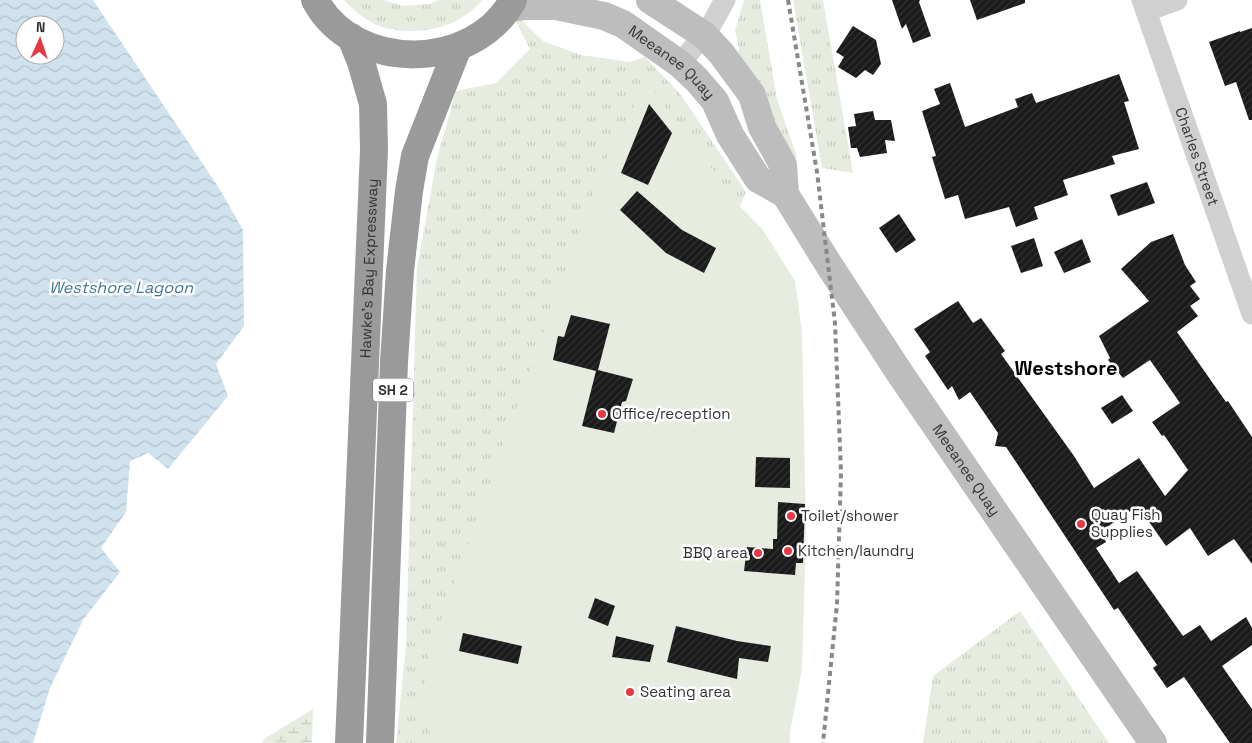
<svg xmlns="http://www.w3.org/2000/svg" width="1252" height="743" viewBox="0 0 1252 743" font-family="'Space Grotesk',sans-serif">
  <defs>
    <pattern id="grass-tufts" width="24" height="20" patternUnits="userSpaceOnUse" patternTransform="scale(1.25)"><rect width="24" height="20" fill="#e6ecdf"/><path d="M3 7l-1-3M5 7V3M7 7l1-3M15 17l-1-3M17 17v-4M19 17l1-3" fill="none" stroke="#c6cbc0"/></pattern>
    <pattern id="wetland-marsh" width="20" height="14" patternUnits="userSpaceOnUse" patternTransform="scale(1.25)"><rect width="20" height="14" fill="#e6ecdf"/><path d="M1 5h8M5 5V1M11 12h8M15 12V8" fill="none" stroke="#c6cbc0"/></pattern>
    <pattern id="water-waves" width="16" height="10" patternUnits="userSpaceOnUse" patternTransform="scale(1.25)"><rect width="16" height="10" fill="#cfe2ee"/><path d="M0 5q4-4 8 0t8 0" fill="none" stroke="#b2c2cd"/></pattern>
    <pattern id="building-hatch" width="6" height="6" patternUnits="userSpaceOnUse" patternTransform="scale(1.25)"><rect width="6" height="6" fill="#1a1a1a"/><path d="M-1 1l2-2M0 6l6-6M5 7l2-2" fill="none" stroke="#333"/></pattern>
  </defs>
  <rect width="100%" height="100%" fill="#fff"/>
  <g fill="url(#grass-tufts)">
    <path d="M344 0H383L403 6 429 4 439 0H482C460 28 419 36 386 28 370 24 355 12 344 0Z"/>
    <polygon points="744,0 760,0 777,99 797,157 785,164 735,72 739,48 735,31"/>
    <polygon points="793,0 823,0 853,173 822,168"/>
    <polygon points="509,8 543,41 581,55 630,62 645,57 681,95 746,192 740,206 646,83 559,290 430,652 422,709 434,743 396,743 406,646 417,268 437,158 456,91 496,83 530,49"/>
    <polygon points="1020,611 1109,743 923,743 933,676"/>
  </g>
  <polygon fill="url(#wetland-marsh)" points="313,709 312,743 262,743 264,739"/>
  <polygon fill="#e6ecdf" points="646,82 740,206 763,230 795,281 802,332 806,530 802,669 790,732 790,743 434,743 422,709 430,652 599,176"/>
  <path fill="url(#water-waves)" fill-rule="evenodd" d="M0 0H93L219 188 243 230 244 326 216 364 228 396 168 469 148 453 130 461 126 512 101 548 120 572 83 620 50 688 33 743H0ZM25 25H55V55H25Z"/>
  <g fill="url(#building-hatch)">
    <polygon points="892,0 920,0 919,2 931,36 913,43 906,24 902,29"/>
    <polygon points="970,0 1025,0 1025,3 977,20"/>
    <polygon points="853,26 876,40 881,64 873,75 865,70 856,78 838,67 844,57 836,52"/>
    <polygon points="1252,28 1252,120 1249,120 1236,82 1225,86 1209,42 1240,31 1240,32"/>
    <polygon points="1119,74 1129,101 1124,102 1139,149 1112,156 1115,164 1063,180 1068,195 1034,207 1038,219 1016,227 1009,207 965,219 958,195 945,199 932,157 936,156 922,111 940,104 934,89 950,83 965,127 1018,107 1015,99 1032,93 1036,103"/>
    <polygon points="649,104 672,133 648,185 621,173"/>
    <polygon points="873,111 875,120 891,120 895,141 885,140 887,153 860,157 857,148 851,148 848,127 856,126 854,114"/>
    <polygon points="1147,182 1155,203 1118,216 1110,195"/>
    <polygon points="637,191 682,230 716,248 704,273 666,253 620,210"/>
    <polygon points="899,214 916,240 896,253 879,228"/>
    <polygon points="1173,234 1185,265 1196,282 1190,286 1200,299 1190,306 1198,316 1177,332 1226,402 1228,401 1252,437 1252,564 1234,539 1208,556 1190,528 1166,546 1138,506 1107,527 1110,532 1103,537 1106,542 1096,548 1119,583 1137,571 1183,636 1200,625 1211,641 1246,617 1252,628 1252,645 1222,666 1252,709 1252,743 1230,743 1184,677 1167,688 1153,668 1157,665 1118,608 1114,610 1006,447 995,446 998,433 970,392 959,400 952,386 948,390 925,356 930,352 914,329 958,301 973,323 981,318 1005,351 1001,354 1074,456 1094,488 1139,458 1165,496 1188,470 1164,435 1162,436 1152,422 1180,403 1150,360 1123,378 1108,360 1110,358 1099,336 1149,301 1121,269 1151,242"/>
    <polygon points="1034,238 1043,266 1021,273 1011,246"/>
    <polygon points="1082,239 1091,262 1064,273 1054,252"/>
    <polygon points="571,315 610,324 598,370 633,379 626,401 622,402 614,433 582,426 596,371 553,360 558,336 564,337"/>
    <polygon points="1122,395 1133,411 1112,424 1101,408"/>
    <polygon points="756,457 790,458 790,488 755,487"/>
    <polygon points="778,502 805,504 803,563 796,563 795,575 744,571 747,547 773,549 773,539 777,539"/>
    <polygon points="595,598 615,606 608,626 588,618"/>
    <polygon points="676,626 737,641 771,646 768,662 739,658 737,679 667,662"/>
    <polygon points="463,633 522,646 518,664 459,651"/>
    <polygon points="616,636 654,645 650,662 612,657"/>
  </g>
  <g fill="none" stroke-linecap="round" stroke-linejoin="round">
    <g stroke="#d0d0d0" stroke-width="21">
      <path id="s1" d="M1142 0 1252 314"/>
      <polyline points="1146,11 1177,0"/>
      <polyline points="680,64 710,27 725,0"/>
    </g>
    <g stroke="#bdbdbd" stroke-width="28">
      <polyline points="650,0 704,35 721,53 752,95 762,127 783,165 785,194"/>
      <path id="s2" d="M509 8 524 6H556L604 16 623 24 680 64 697 80 715 101 730 135 758 179 785 194 829 265 901 375 1153 743"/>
    </g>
    <g stroke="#9a9a9a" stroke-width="28">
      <path d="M315 0C354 73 474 72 513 0"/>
      <path id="s3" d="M349 743 374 150 373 104 361 62 351 37"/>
      <polyline points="380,743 394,362 400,271 409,191 415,156 458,47"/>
    </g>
    <polyline stroke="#888" stroke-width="4" stroke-dasharray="5 4" stroke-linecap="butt" points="788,0 817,172 835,323 841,472 837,604 823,743"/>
  </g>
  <g fill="#e63946" stroke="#fff" stroke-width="2">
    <circle cx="602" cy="414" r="5"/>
    <circle cx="791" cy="516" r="5"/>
    <circle cx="1081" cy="524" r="5"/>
    <circle cx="788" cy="551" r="5"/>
    <circle cx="758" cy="553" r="5"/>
    <circle cx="630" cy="692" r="5"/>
  </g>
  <g text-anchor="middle" stroke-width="5" stroke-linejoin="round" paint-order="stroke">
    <rect fill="#fff" stroke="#707070" stroke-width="1" x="373" y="378.5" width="40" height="23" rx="4"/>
    <g font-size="14" font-weight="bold" fill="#333">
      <text x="393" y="395">SH 2</text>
    </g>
    <g font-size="15" fill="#333" stroke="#fff">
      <text dy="5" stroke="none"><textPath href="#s2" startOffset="179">Meeanee Quay</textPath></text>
      <text dy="5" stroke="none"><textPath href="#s1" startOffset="166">Charles Street</textPath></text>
      <text dy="5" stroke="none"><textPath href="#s3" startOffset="475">Hawke's Bay Expressway</textPath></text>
      <text dy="5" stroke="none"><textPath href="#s2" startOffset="688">Meeanee Quay</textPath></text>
    </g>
    <g font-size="15" fill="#333" stroke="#fff" text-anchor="start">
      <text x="612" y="419">Office/reception</text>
      <text x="1091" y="520">Quay Fish<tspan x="1091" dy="17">Supplies</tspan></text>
      <text x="801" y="521">Toilet/shower</text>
      <text x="798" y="556">Kitchen/laundry</text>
      <text x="748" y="558" text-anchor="end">BBQ area</text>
      <text x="640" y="697">Seating area</text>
    </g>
    <g font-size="16" font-style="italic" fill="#3f7597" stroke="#fff">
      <text x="121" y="293">Westshore Lagoon</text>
    </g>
    <g font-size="20" font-weight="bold" fill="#000" stroke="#fff">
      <text x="1066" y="375">Westshore</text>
    </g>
  </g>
  <g transform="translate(40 40) rotate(3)"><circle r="24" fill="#ffffff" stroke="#adadad"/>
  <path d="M0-4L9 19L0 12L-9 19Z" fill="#e63946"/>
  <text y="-8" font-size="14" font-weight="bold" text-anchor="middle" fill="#333333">N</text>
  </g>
</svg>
